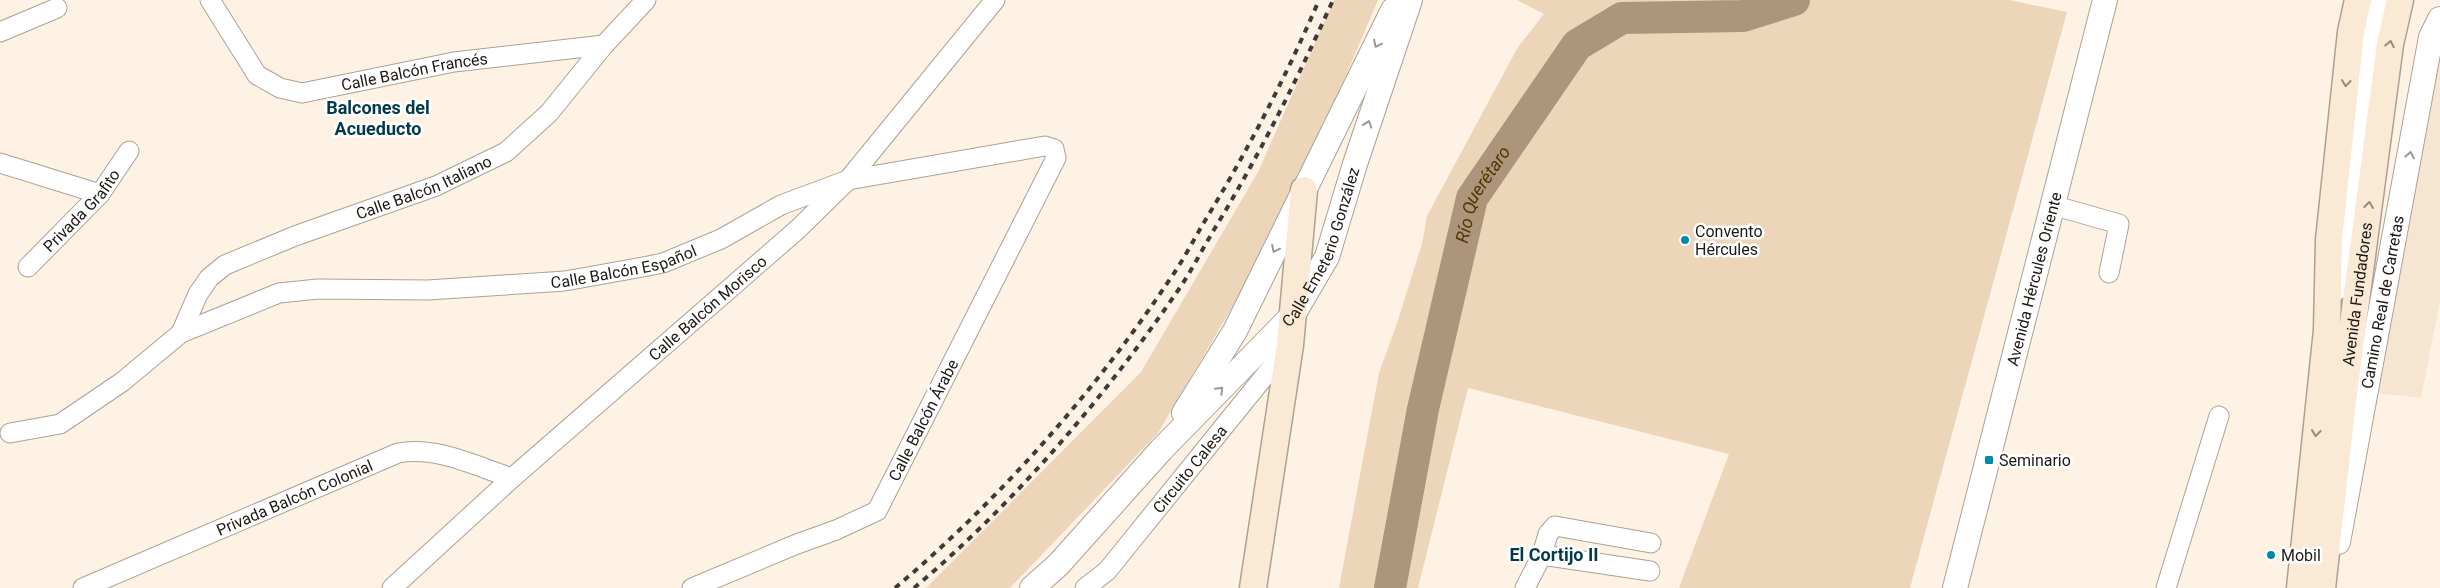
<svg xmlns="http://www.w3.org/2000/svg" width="2440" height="588" viewBox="0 0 2440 588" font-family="Roboto,sans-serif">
  <rect width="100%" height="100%" fill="#fef2e4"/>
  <polygon fill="#f6e5d1" points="2440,38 2440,301 2421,398 2367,392"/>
  <g fill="#ecd5b9">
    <polygon points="1334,0 1378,0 1287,214 1158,433 1010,588 926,588 1141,372 1258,172"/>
    <polygon points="1517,0 2009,0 2067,12 1910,588 1679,588 1729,454 1468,388 1418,588 1339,588 1379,373 1396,326 1422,244 1427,216 1518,47 1544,14"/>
  </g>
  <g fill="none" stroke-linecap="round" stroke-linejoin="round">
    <path stroke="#ac957a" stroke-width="32" id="s1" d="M1390 588 1423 409 1472 198 1577 45 1622 18 1743 16 1794 0"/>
    <g stroke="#aca194" stroke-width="21">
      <g id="minor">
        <path id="s2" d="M210 0 257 75 280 88 302 93 454 62 604 45"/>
        <polyline points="0,32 57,8"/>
        <polyline points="0,163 100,194"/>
        <polyline points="2052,205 2119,224 2109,273"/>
        <path id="s3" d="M28 267 100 194 129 151"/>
        <path id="s4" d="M181 333 198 294 209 278 225 265 295 236 436 186 506 152 549 113 604 45 646 0"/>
        <path id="s5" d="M10 433 60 424 122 382 181 333 279 293 318 289 428 290 565 281 643 267 663 263 721 239 781 205 848 180 1045 146 1054 149 1056 158 877 511 836 530 797 544 692 588"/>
        <polyline points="1542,555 1650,571"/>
        <path id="s6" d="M83 588 398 453C437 446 475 466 512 478"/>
        <path id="s7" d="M392 588 512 478 798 229 848 180 995 0"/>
        <path id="s8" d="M1085 588 1107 571 1289 346"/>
        <polyline points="1525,588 1542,555 1548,534 1555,526 1651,543"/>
        <polyline points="2166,588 2219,416"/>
      </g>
    </g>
    <g stroke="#aca194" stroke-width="26">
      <g id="tertiary">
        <path d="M2336 288C2354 193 2360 96 2376 0"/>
        <polyline points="1184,413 1235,331 1393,10"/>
        <path id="s9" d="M2338 542 2431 37 2440 19"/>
        <path id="s10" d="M1032 588 1058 565 1161 450 1293 315 1327 257 1355 164 1410 0"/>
        <path id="s11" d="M1955 588 2105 0"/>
      </g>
    </g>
    <g stroke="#aca194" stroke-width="29">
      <g id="secondary">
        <polyline points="1253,588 1290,345 1304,190"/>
        <polyline points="2300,588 2327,330 2329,240 2351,32 2358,0"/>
        <path id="s12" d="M2322 588 2344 392 2390 44 2400 0"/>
      </g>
    </g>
    <use href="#minor" stroke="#fff" stroke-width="19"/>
    <use href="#tertiary" stroke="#fff" stroke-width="24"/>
    <use href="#secondary" stroke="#f9e9d5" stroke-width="26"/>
    <g stroke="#3f3a33" stroke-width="4" stroke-dasharray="6 6" stroke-linecap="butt">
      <path d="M895 588C998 501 1093 394 1168 282 1181 264 1192 243 1203 224 1247 152 1286 77 1319 0"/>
      <path d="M914 588C1015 503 1104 398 1179 289 1192 270 1203 248 1215 228 1260 154 1298 78 1333 0"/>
    </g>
  </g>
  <defs><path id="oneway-chevron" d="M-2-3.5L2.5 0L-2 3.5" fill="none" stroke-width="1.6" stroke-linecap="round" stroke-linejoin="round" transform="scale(1.25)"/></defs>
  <g stroke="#999895">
    <use href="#oneway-chevron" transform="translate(1377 44) rotate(116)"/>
    <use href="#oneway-chevron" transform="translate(1368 124) rotate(-71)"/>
    <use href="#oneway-chevron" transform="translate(2410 155) rotate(-80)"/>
    <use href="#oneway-chevron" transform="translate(1275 249) rotate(116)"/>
    <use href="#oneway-chevron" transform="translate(1220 390) rotate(-46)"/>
  </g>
  <g stroke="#968b7e">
    <use href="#oneway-chevron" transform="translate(2390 44) rotate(-79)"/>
    <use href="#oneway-chevron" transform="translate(2346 83) rotate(96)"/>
    <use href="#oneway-chevron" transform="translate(2369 205) rotate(-83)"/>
    <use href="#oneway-chevron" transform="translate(2316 433) rotate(96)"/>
  </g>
  <g fill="#0089a9" stroke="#fff" stroke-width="2">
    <circle cx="1685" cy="240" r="5"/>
    <rect x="1984" y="455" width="10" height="10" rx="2.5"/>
    <circle cx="2271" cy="555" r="5"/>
  </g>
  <g text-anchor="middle" stroke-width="5" stroke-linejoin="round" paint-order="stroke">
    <g font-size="16" fill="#1d1914" stroke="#fff">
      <text dy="6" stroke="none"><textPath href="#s2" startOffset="252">Calle Balcón Francés</textPath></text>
      <text dy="6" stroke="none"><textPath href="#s4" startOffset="296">Calle Balcón Italiano</textPath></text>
      <text dy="6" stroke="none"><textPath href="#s3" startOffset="78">Privada Grafito</textPath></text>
      <text dy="6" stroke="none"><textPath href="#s10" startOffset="452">Calle Emeterio González</textPath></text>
      <text dy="6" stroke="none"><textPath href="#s5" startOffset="655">Calle Balcón Español</textPath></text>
      <text dy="6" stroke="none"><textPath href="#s11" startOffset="319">Avenida Hércules Oriente</textPath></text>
      <text dy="6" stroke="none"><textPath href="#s12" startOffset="296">Avenida Fundadores</textPath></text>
      <text dy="6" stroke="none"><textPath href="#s9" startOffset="244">Camino Real de Carretas</textPath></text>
      <text dy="6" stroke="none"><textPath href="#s7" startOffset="422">Calle Balcón Morisco</textPath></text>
      <text transform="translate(923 420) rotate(-63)" y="6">Calle Balcón Árabe</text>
      <text dy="6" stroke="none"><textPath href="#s8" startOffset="159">Circuito Calesa</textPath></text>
      <text dy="6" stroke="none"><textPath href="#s6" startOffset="230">Privada Balcón Colonial</textPath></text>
    </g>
    <g font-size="16" fill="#1d1914" stroke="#fff" text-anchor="start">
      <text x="1695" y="237">Convento<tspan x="1695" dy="18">Hércules</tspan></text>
      <text x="1999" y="466">Seminario</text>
      <text x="2281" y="561">Mobil</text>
    </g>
    <g font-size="18" font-weight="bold" fill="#003949" stroke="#fff">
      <text x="378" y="114">Balcones del<tspan x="378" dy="21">Acueducto</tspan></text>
      <text x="1554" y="561">El Cortijo II</text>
    </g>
    <g font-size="18" font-style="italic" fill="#553500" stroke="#fff">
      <text dy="6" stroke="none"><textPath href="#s1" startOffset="406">Río Querétaro</textPath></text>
    </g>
  </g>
</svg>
